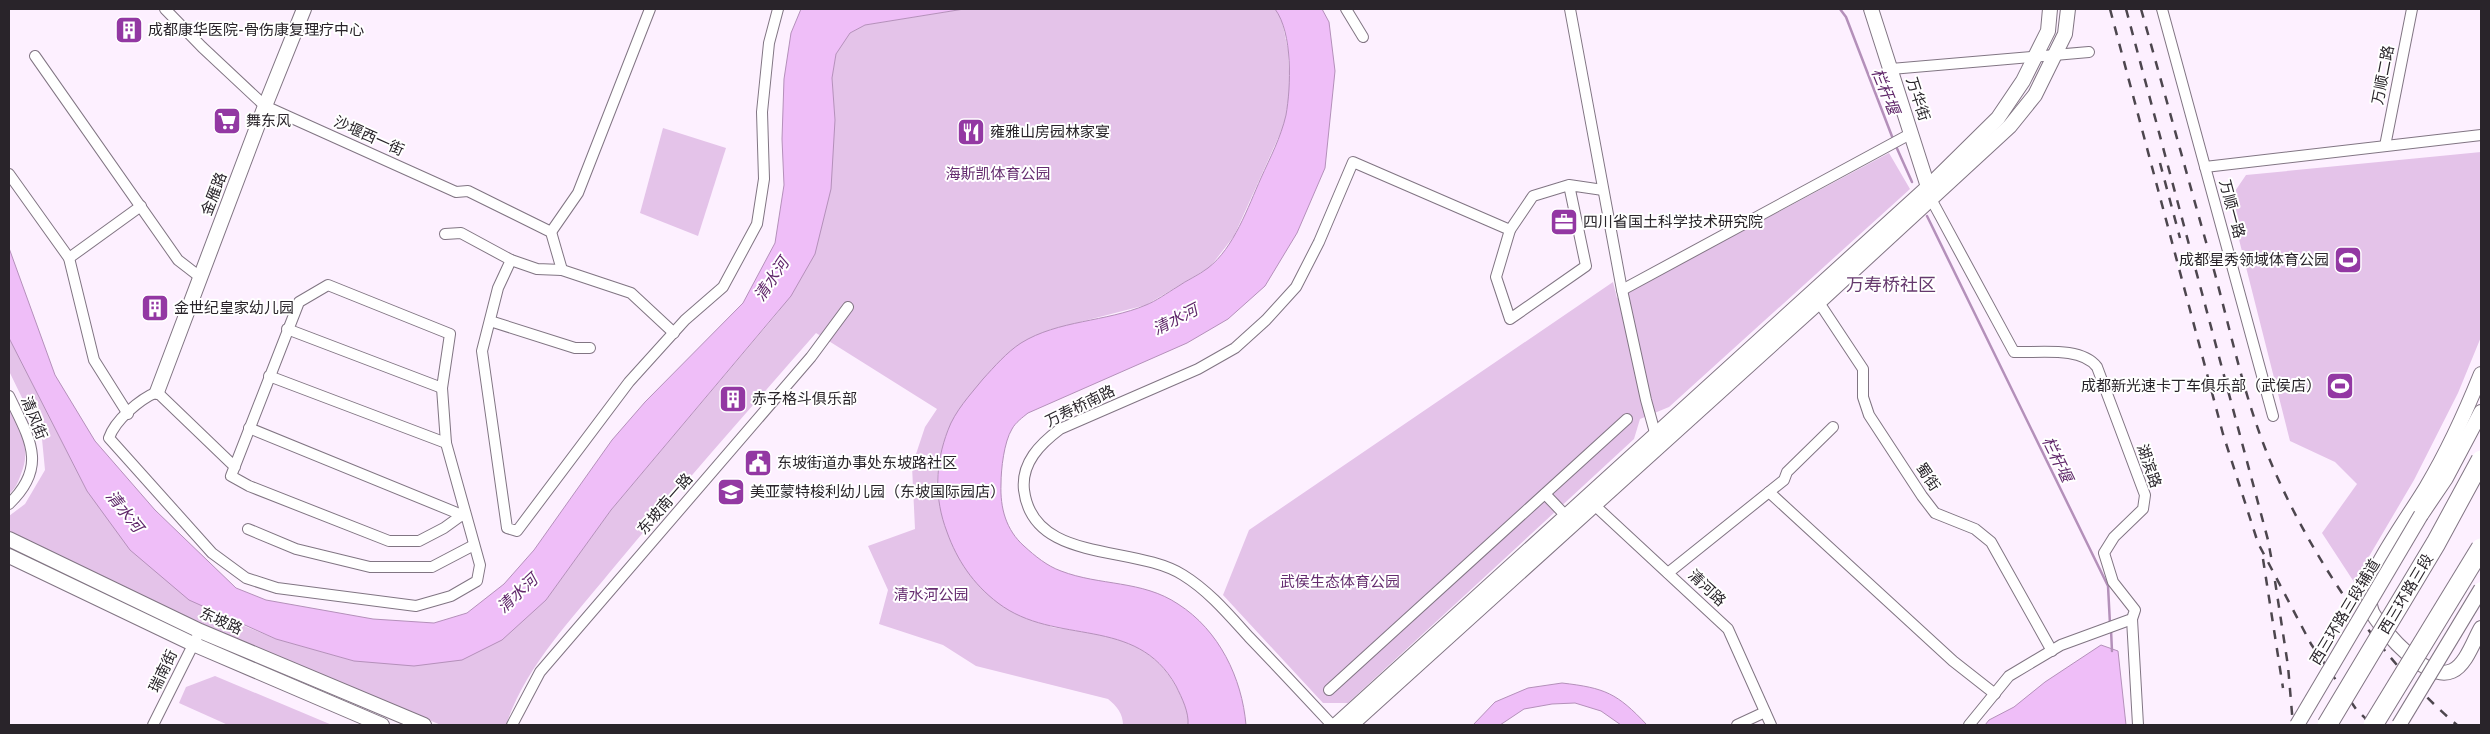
<svg xmlns="http://www.w3.org/2000/svg" width="2490" height="734" viewBox="0 0 2490 734" font-family="Overpass,'Noto Sans SC',sans-serif">
  <rect width="100%" height="100%" fill="#fdf0ff"/>
  <g fill="#e4c3e9">
    <path d="M964 9H1275L1281 16 1288 50 1290 93 1284 125 1234 236 1210 267 1146 305 1049 330 948 429 939 461 936 489 1051 627C1100 635 1148 636 1175 685 1182 697 1189 711 1188 725H1123C1123 714 1117 706 1108 699L976 666 943 645 879 624 888 590 868 546 915 529 912 466 925 427 937 409 816 333C747 412 677 491 610 572 571 620 526 666 506 725H441L243 644 9 534V516L25 504 45 470 42 439 9 371V338L87 491 232 621 276 639 354 661 546 600 611 510 779 311 835 120 832 78 836 54 850 33 865 25Z"/>
    <polygon points="663,128 726,148 698,236 640,213"/>
    <polygon points="2481,152 2481,337 2458,393 2414,480 2354,582 2322,533 2357,484 2335,462 2290,441 2229,200 2246,175"/>
    <polygon points="1889,153 1910,189 1669,407 1640,419 1634,439 1348,703 1323,703 1223,595 1249,530 1613,282 1617,298"/>
    <path d="M9 407C20 429 32 449 21 474 18 482 16 488 9 494Z"/>
    <polygon points="215,676 332,725 228,725 179,703 186,687"/>
  </g>
  <g fill="#efbef8" stroke="#b490ba">
    <polygon points="801,9 964,9 865,25 850,33 836,54 832,78 835,120 831,189 815,254 791,296 611,510 546,600 502,640 462,660 414,666 354,661 276,639 189,600 130,550 87,491 9,338 9,248 55,375 95,441 155,510 236,588 266,600 373,619 434,623 467,613 504,584 534,550 612,440 645,402 743,303 775,243 784,185 782,139 784,79 791,33"/>
    <path d="M1275 9H1322L1329 22 1335 71 1325 168 1297 233 1265 286 1228 319 1187 343 1028 413C1023 417 1015 423 1012 429 1004 442 1001 469 1001 484 1000 508 1006 530 1024 546 1035 556 1047 566 1061 571 1100 586 1142 580 1178 604 1219 630 1242 678 1246 725H1188C1189 712 1182 698 1176 686 1136 614 1056 647 998 603 973 584 957 560 947 532 934 498 935 464 948 430 955 411 970 395 983 379 994 367 1007 352 1021 343 1058 320 1106 322 1146 305 1156 301 1167 293 1177 287 1187 280 1199 275 1208 268 1234 248 1248 207 1261 178 1270 158 1281 137 1286 115 1291 87 1293 33 1275 9Z"/>
    <polygon points="2101,645 2118,651 2126,725 1985,725 1989,720 2014,707 2045,682"/>
    <path d="M1562 683C1605 688 1617 693 1647 725H1621L1601 711 1575 703 1552 704 1524 709 1500 725H1473L1495 702 1528 688Z"/>
  </g>
  <g fill="none" stroke-linecap="round" stroke-linejoin="round">
    <g stroke="#b490ba" stroke-width="2.5">
      <polyline points="1840,9 1846,17 1893,139"/>
      <polyline points="1895,144 1912,182"/>
      <polyline points="1927,216 2108,586 2110,624"/>
      <polyline points="2111,630 2112,651"/>
    </g>
    <g stroke="#817583" stroke-width="12">
      <g id="street">
        <polyline points="165,9 202,47 265,106 456,192 468,191 551,232 562,270"/>
        <polyline points="1346,9 1363,37"/>
        <polyline points="1570,9 1622,290 1646,400 1657,440"/>
        <polyline points="2162,9 2273,416"/>
        <polyline points="35,56 178,260 200,277"/>
        <polyline points="1891,69 2089,52"/>
        <polyline points="2385,146 2412,9"/>
        <polyline points="2205,167 2481,135"/>
        <polyline points="9,174 69,258 94,360 128,414"/>
        <polyline points="1569,185 1586,266 1510,319 1496,277 1510,230 1533,196 1569,185 1603,190"/>
        <path d="M1931 199 2014 352C2039 353 2081 346 2097 367L2145 495 2143 509 2114 537 2104 553 2113 582 2135 610 2132 619 2061 645 2009 676 1969 725"/>
        <polyline points="551,232 578,193 650,9"/>
        <polyline points="445,234 461,233 511,260 537,269 562,270 631,293 674,333"/>
        <polyline points="69,258 141,206"/>
        <polyline points="511,260 498,288 482,351 507,528 517,531 629,382 685,320 723,287 757,224 764,179 762,112 769,43 778,9"/>
        <polyline points="1622,290 1912,133"/>
        <polyline points="1816,298 1863,369 1863,397 1869,415 1922,496 1935,513 1975,529 1991,542 2052,651"/>
        <polyline points="490,321 575,348 590,348"/>
        <polyline points="287,329 442,388"/>
        <polyline points="269,376 446,443"/>
        <path d="M9 396C29 438 49 466 9 504"/>
        <polyline points="249,428 462,515"/>
        <path d="M235 467 157 392C140 399 115 420 109 438L212 553 246 578 277 588 416 606 451 596 477 581 480 565 446 443 442 388 450 334 328 285 299 302 231 476 249 486 389 541H419L444 528 462 515"/>
        <polyline points="1769,492 1953,661 1995,694"/>
        <polyline points="1545,494 1567,517"/>
        <polyline points="1590,501 1728,629 1771,725"/>
        <polyline points="248,529 296,549 370,567 432,567 474,545"/>
        <polyline points="1668,573 1784,480 1787,472 1833,427"/>
        <polyline points="2132,619 2138,725"/>
        <polyline points="1329,690 1627,419"/>
        <polyline points="153,725 200,631"/>
        <polyline points="512,725 540,672 811,357 848,307"/>
        <path d="M1332 725C1305 696 1277 666 1249 637 1229 615 1209 591 1183 575 1134 544 1033 564 1024 490 1021 463 1040 444 1060 429L1198 369 1235 348 1266 320 1296 287 1319 242 1353 162 1510 230"/>
        <polyline points="1737,725 1765,712"/>
      </g>
    </g>
    <g stroke="#817583" stroke-width="16">
      <g id="secondary">
        <polyline points="1871,9 1930,193"/>
        <path d="M2481 374C2466 411 2448 451 2427 486 2415 507 2371 568 2369 588 2368 595 2370 609 2373 614 2385 633 2427 682 2452 671 2466 665 2474 640 2481 628"/>
        <polyline points="157,392 265,106 304,9"/>
        <polyline points="2421,515 2446,478 2481,412"/>
        <polyline points="9,539 200,631 424,725"/>
        <polyline points="9,556 193,644 382,725"/>
        <polyline points="1336,725 1928,187 1998,118 2023,81 2048,31 2050,9"/>
        <polyline points="1351,725 1819,302 2010,126 2035,95 2065,34 2068,9"/>
      </g>
    </g>
    <use href="#street" stroke="#fff" stroke-width="10"/>
    <use href="#secondary" stroke="#fff" stroke-width="14"/>
    <g stroke="#4d464e" stroke-width="2.5" stroke-dasharray="9 9" stroke-linecap="butt">
      <polyline points="2110,9 2223,434 2258,543 2311,644 2356,709 2372,725"/>
      <polyline points="2126,9 2268,540 2272,562"/>
      <path d="M2141 9C2165 94 2188 179 2212 263 2229 324 2242 389 2265 448 2304 547 2376 656 2457 725"/>
      <polyline points="2160,163 2180,238"/>
      <polyline points="2263,559 2283,688"/>
      <polyline points="2275,581 2288,666 2293,725"/>
    </g>
    <g stroke="#817583" stroke-width="16" stroke-linecap="butt">
      <g id="secondary-bridge">
        <polyline points="2297,725 2421,515"/>
        <polyline points="2399,725 2481,589"/>
      </g>
    </g>
    <g stroke="#817583" stroke-width="21" stroke-linecap="butt">
      <g id="highway-bridge">
        <polyline points="2327,725 2436,543 2481,460"/>
        <polyline points="2373,725 2481,548"/>
      </g>
    </g>
    <use href="#secondary-bridge" stroke="#fff" stroke-width="14"/>
    <use href="#highway-bridge" stroke="#fff" stroke-width="19"/>
  </g>
  <defs>
    <g id="building-square" transform="scale(1.4375)"><rect x="-9" y="-9" width="18" height="18" rx="4" fill="#9338a3" stroke="#fff"/><path d="M-4-6H4V6H1V3H-1V6H-4ZM-2.5-4.3h1.7v1.8h-1.7ZM.8-4.3h1.7v1.8H.8ZM-2.5-1h1.7V.8h-1.7ZM.8-1h1.7V.8H.8Z" fill="#fff"/></g>
    <g id="supermarket-square" transform="scale(1.4375)"><rect x="-9" y="-9" width="18" height="18" rx="4" fill="#9338a3" stroke="#fff"/><path d="M-6-5.5h2.5l.6 2H6L4.5 2H-2.5L-4.4-4H-6ZM-1.5 3.2a1.3 1.3 0 1 0 .1 0ZM3 3.2a1.3 1.3 0 1 0 .1 0Z" fill="#fff"/></g>
    <g id="restaurant-square" transform="scale(1.4375)"><rect x="-9" y="-9" width="18" height="18" rx="4" fill="#9338a3" stroke="#fff"/><path d="M-5-6h1v4h1v-4h1v4h1v-4h1v5L-1.5 .5V6h-2V.5L-5-1ZM5-6V6H3V1.5H1.5Q1.5-4 5-6Z" fill="#fff"/></g>
    <g id="office-square" transform="scale(1.4375)"><rect x="-9" y="-9" width="18" height="18" rx="4" fill="#9338a3" stroke="#fff"/><path d="M-6-3h4V-5.5h4V-3h4V5H-6ZM-1-4.5V-3h2v-1.5ZM-6 0V1H6V0Z" fill="#fff"/></g>
    <g id="stadium-square" transform="scale(1.4375)"><rect x="-9" y="-9" width="18" height="18" rx="4" fill="#9338a3" stroke="#fff"/><path d="M0-5a6.5 5 0 1 0 0 10a6.5 5 0 1 0 0-10ZM-3.5-1.8h7v3.6h-7Z" fill="#fff"/></g>
    <g id="civic-square" transform="scale(1.4375)"><rect x="-9" y="-9" width="18" height="18" rx="4" fill="#9338a3" stroke="#fff"/><path d="M-.6-6.5H3V-4.5H.6V-3L4-1V1h2V6H-6V1h2V-1L-.6-3ZM-1.2 2.5V6h2.4V2.5Z" fill="#fff"/></g>
    <g id="school-square" transform="scale(1.4375)"><rect x="-9" y="-9" width="18" height="18" rx="4" fill="#9338a3" stroke="#fff"/><path d="M0-5L7-2L0 1L-7-2ZM-4 1L0 2.5L4 1V4Q0 6-4 4Z" fill="#fff"/></g>
  </defs>
  <g fill-rule="evenodd">
    <use href="#building-square" x="129" y="30"/>
    <use href="#supermarket-square" x="227" y="121"/>
    <use href="#restaurant-square" x="971" y="132"/>
    <use href="#office-square" x="1564" y="222"/>
    <use href="#stadium-square" x="2348" y="260"/>
    <use href="#building-square" x="155" y="308"/>
    <use href="#stadium-square" x="2340" y="386"/>
    <use href="#building-square" x="733" y="399"/>
    <use href="#civic-square" x="758" y="463"/>
    <use href="#school-square" x="731" y="492"/>
  </g>
  <g text-anchor="middle" stroke-width="4" stroke-linejoin="round" paint-order="stroke">
    <g font-size="15" fill="#29242a" stroke="#fff" text-anchor="start">
      <text x="148" y="35">成都康华医院-骨伤康复理疗中心</text>
      <text x="246" y="126">舞东风</text>
      <text x="990" y="137">雍雅山房·园林家宴</text>
      <text x="1583" y="227">四川省国土科学技术研究院</text>
      <text x="2329" y="265" text-anchor="end">成都星秀领域体育公园</text>
      <text x="174" y="313">金世纪皇家幼儿园</text>
      <text x="2321" y="391" text-anchor="end">成都新光速卡丁车俱乐部（武侯店）</text>
      <text x="752" y="404">赤子格斗俱乐部</text>
      <text x="777" y="468">东坡街道办事处东坡路社区</text>
      <text x="750" y="497">美亚蒙特梭利幼儿园（东坡国际园店）</text>
    </g>
    <g font-size="15" fill="#29242a" stroke="#fff">
      <text transform="translate(2383 75) rotate(-79)" y="5">万顺二路</text>
      <text transform="translate(1918 99) rotate(72)" y="5">万华街</text>
      <text transform="translate(369 136) rotate(24)" y="5">沙堰西一街</text>
      <text transform="translate(214 194) rotate(-69)" y="5">金雁路</text>
      <text transform="translate(2232 209) rotate(75)" y="5">万顺一路</text>
      <text transform="translate(1080 406) rotate(-26)" y="5">万寿桥南路</text>
      <text transform="translate(34 418) rotate(68)" y="5">清风街</text>
      <text transform="translate(2149 466) rotate(71)" y="5">湖滨路</text>
      <text transform="translate(1928 477) rotate(56)" y="5">蜀街</text>
      <text transform="translate(665 504) rotate(-49)" y="5">东坡南一路</text>
      <text transform="translate(1707 588) rotate(43)" y="5">清河路</text>
      <text transform="translate(2406 594) rotate(-59)" y="5">西三环路三段</text>
      <text transform="translate(2345 612) rotate(-59)" y="5">西三环路三段辅道</text>
      <text transform="translate(221 621) rotate(24)" y="5">东坡路</text>
      <text transform="translate(163 671) rotate(-64)" y="5">瑞南街</text>
    </g>
    <g font-size="15" fill="#652c6f" stroke="#fff">
      <text x="998" y="179">海斯凯体育公园</text>
      <text x="1340" y="587">武侯生态体育公园</text>
      <text x="931" y="600">清水河公园</text>
    </g>
    <g font-size="16" font-style="italic" fill="#60276a" stroke="#fff">
      <text transform="translate(1886 91) rotate(68)" y="6">栏杆堰</text>
      <text transform="translate(771 279) rotate(-56)" y="6">清水河</text>
      <text transform="translate(1175 319) rotate(-27)" y="6">清水河</text>
      <text transform="translate(2058 459) rotate(64)" y="6">栏杆堰</text>
      <text transform="translate(125 511) rotate(51)" y="6">清水河</text>
      <text transform="translate(517 593) rotate(-43)" y="6">清水河</text>
    </g>
    <g font-size="18" fill="#65386d" stroke="#fff">
      <text x="1891" y="291">万寿桥社区</text>
    </g>
  </g>
  <rect width="2490" height="734" fill="none" stroke="#29242a" stroke-width="20"/>
</svg>
